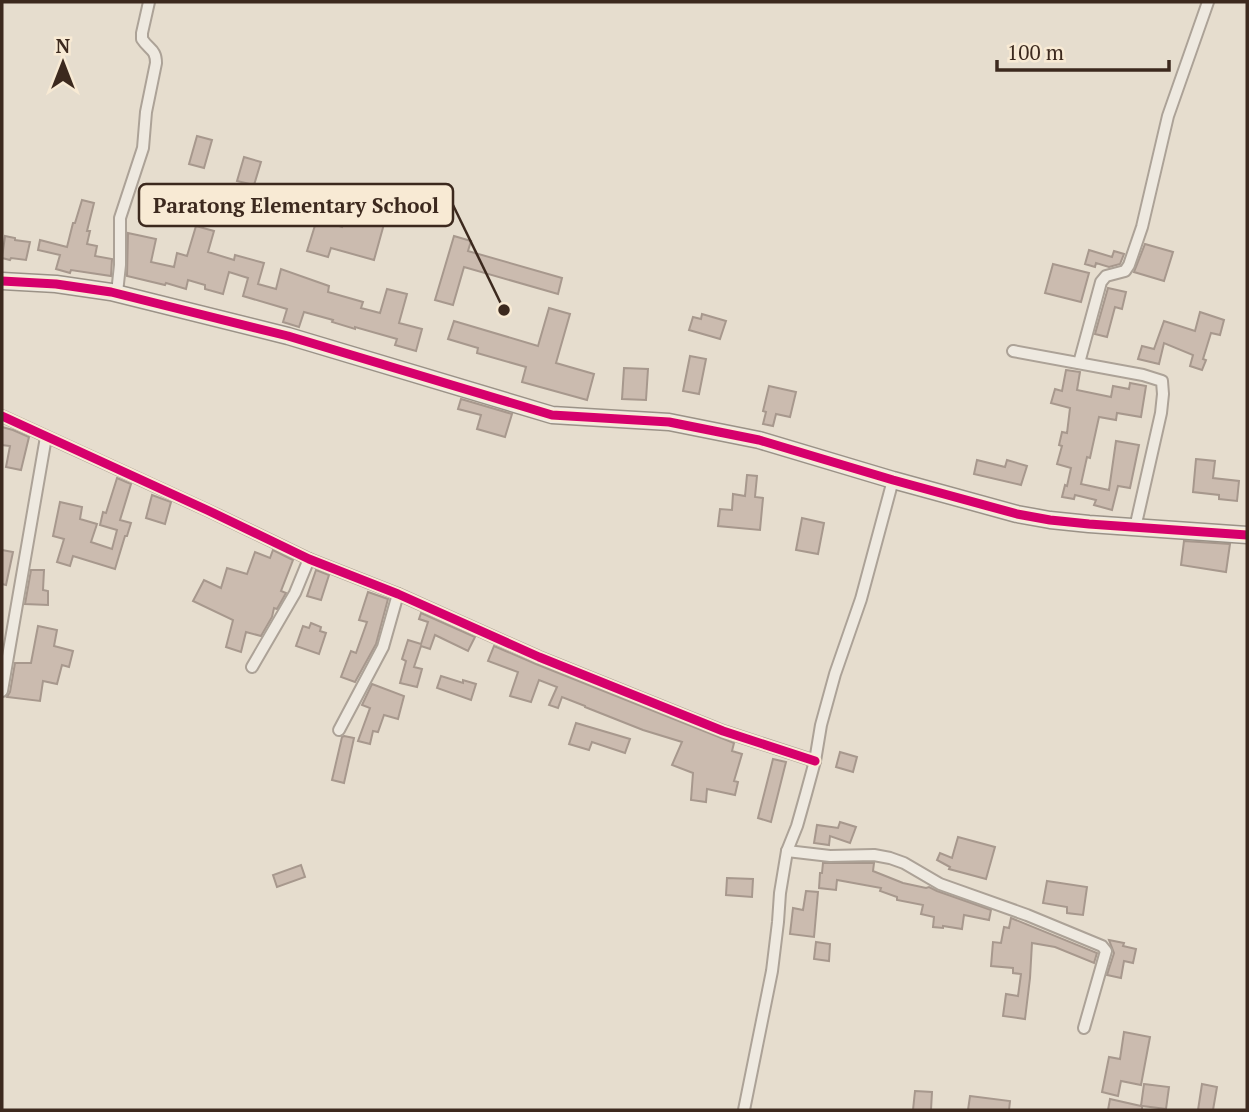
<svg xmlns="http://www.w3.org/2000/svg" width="1249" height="1112" viewBox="0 0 1249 1112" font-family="'PT Serif',serif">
  <rect width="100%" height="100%" fill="#e6ddce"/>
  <g fill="#cbbbaf" stroke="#a7988d" stroke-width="2">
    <polygon points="197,136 212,140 204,168 189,164"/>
    <polygon points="244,157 261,162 254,185 237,181"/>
    <polygon points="82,200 94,203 87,231 90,231 87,244 97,246 95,256 112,259 111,276 71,270 70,273 56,269 60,255 38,250 40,240 67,247 73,223 75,223"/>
    <polygon points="345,213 384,224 374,260 331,248 328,257 307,251 317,219 342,227"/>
    <polygon points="196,226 214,231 208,252 234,260 235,255 264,263 258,284 276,289 281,269 329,286 328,292 363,302 361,308 380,313 387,289 407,294 399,323 422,329 416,351 395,345 397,339 355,327 355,329 332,322 333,320 304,312 299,327 283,322 287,309 243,296 248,278 229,272 223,294 205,289 205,285 188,280 186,289 166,283 165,285 127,276 128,233 156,239 151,262 174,267 177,253 187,256"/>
    <polygon points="5,236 15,238 15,240 30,242 26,260 11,258 10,260 2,258"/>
    <polygon points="454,236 471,241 468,251 562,278 558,294 464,267 453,305 435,300"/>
    <polygon points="1145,244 1173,252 1164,281 1134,272"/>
    <polygon points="1089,250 1112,257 1114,251 1124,254 1120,264 1109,267 1096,263 1095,267 1085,264"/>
    <polygon points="1053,264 1089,273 1081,302 1045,293"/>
    <polygon points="1108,288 1126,292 1122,309 1115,307 1107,337 1095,334"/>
    <polygon points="549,308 570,314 556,363 594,374 587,400 522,382 526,367 477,353 478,348 448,339 454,321 538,346"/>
    <polygon points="1200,312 1224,320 1220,335 1211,333 1203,359 1206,360 1202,370 1190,366 1193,355 1164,343 1159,364 1138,359 1142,346 1154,349 1164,321 1195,331"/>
    <polygon points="702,314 726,321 720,339 689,330 693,317 701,319"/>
    <polygon points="690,356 706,359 699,394 683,391"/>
    <polygon points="624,368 648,369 646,400 622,399"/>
    <polygon points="1066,370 1080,372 1077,390 1111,397 1113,386 1129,389 1130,383 1146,386 1141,417 1117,413 1116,420 1099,417 1090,458 1087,457 1081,484 1109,490 1116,441 1139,445 1130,488 1118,486 1112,510 1094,505 1096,500 1075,495 1074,499 1062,497 1065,485 1067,486 1071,468 1057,464 1062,446 1059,445 1062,432 1067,433 1070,408 1051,403 1055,389 1062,391"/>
    <polygon points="769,386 796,392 790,417 776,414 773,426 763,424 766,412 763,411"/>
    <polygon points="461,399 512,414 505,437 477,429 481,415 458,409"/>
    <polygon points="2,427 13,430 29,437 21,470 6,467 10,446 2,445"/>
    <polygon points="1196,459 1215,461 1213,478 1239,481 1237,501 1219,499 1219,495 1193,492"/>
    <polygon points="977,460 1005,467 1007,460 1027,466 1021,485 974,474"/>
    <polygon points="747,475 757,476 755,497 763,498 760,530 718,526 720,509 732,510 733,494 745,496"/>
    <polygon points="117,478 131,484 120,520 131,523 127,536 125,536 115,569 73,556 70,566 57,562 64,539 53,536 60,502 82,507 80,519 97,524 91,542 112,549 117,530 100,525 103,512 106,513"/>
    <polygon points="152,495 171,502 165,524 146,518"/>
    <polygon points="802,518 824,523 818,554 796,550"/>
    <polygon points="1184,541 1230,544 1226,572 1181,565"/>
    <polygon points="2,550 13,552 6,585 2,584"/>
    <polygon points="273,550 293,560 281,591 286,593 277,609 274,608 272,617 261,636 246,632 241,652 226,647 233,620 193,601 204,580 221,588 227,568 247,574 255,552 270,558"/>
    <polygon points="31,570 44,570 43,590 48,591 48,605 25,604"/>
    <polygon points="316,570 329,575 321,600 307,596"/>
    <polygon points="368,592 388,599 376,644 355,682 341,677 351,651 356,653 367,622 359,620"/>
    <polygon points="421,613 475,637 468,651 435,635 430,649 421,646 414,667 422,669 417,687 400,683 406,661 402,659 408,640 421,644 428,622 419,619"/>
    <polygon points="311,623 321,627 320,631 326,633 319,654 296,646 303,626 309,628"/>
    <polygon points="38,626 57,630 54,646 73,651 69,667 62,665 57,684 43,681 40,701 7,697 10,692 15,663 31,663"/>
    <polygon points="494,646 536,664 734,743 732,751 742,754 734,781 738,782 735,795 707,789 706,802 691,800 693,773 672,765 682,742 643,730 585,707 585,706 562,697 558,708 549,705 557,687 539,680 531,702 510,696 518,672 488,661"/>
    <polygon points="441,676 463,683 463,680 476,684 471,700 437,688"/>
    <polygon points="372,684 404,696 398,719 384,715 378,732 373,731 370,744 358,741 370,708 362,705"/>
    <polygon points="576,723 630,739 625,753 592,742 589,750 569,744"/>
    <polygon points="344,736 354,738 344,783 332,780 342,737"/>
    <polygon points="840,752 857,757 853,772 836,767"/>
    <polygon points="773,759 786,762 771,822 758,818"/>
    <polygon points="840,822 856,827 850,843 830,836 829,845 814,843 817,825 838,828"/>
    <polygon points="958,837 995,847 986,879 949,869 950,867 937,860 940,853 952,858"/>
    <polygon points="823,863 874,863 873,871 903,883 926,888 929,887 937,891 991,910 989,920 964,915 962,929 943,926 943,928 933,927 934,917 921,914 923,905 897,900 897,897 880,891 881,888 837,880 836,890 819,888 820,873 822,873"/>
    <polygon points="301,865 305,877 277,887 273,875"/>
    <polygon points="727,878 753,879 752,897 726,895"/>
    <polygon points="1047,881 1087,887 1083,915 1067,913 1067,907 1043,903"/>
    <polygon points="806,891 818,892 814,937 790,934 793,908 803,910"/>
    <polygon points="1011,918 1097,953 1094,963 1055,947 1032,943 1030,978 1025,1019 1003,1016 1006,994 1018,996 1021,974 1013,973 1013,968 991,966 993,942 1001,943 1004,927 1009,928"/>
    <polygon points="1109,940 1124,943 1123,946 1136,949 1133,963 1124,961 1121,978 1107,975 1114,953"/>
    <polygon points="816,942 830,944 829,961 814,959"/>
    <polygon points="1124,1032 1150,1037 1141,1085 1121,1081 1118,1096 1102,1092 1109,1057 1120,1059"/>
    <polygon points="1144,1084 1169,1087 1166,1109 1142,1106 1142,1110 1108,1110 1110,1099 1141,1106"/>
    <polygon points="1202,1084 1217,1087 1213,1110 1198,1110"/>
    <polygon points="915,1091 932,1092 931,1110 913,1110"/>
    <polygon points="970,1096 1010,1101 1009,1110 968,1110"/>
  </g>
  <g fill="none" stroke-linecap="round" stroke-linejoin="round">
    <g stroke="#aca297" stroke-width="14">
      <g id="street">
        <path d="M117 293 120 265V218L143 148 146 112 156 63C156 49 149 50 142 39V33L149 2"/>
        <polyline points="1013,351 1143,375 1162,381 1163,394 1161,413 1135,528"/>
        <polyline points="1079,363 1101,282 1106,276 1125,271 1129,265 1142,227 1168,116 1208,2"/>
        <polyline points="2,416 207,510 309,559 398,594 539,657 723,731 815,761"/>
        <polyline points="252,667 295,593 309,559"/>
        <polyline points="2,691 46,437"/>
        <polyline points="339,730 383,647 398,594"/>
        <polyline points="787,851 830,856 874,855 890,858 904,863 940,884 1027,915 1102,946 1106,951 1084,1028"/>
        <polyline points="744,1110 772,971 778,922 780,893 787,851 797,826 806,794 815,761 821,725 835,674 861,599 893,480"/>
      </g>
    </g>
    <g stroke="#9b9287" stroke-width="19">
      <polyline id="secondary" points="2,281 56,284 111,292 288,336 552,415 669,422 759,440 893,480 1017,514 1050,520 1089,524 1247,535"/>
    </g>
    <use href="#street" stroke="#eee9e0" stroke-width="10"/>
    <use href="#secondary" stroke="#eee9e0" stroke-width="16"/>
    <g stroke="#f8ead4" stroke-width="13">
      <g id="cycleway">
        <polyline points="2,281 56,284 111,292 288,336 552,415 669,422 759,440 893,480 1017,514 1050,520 1089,524 1247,535"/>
        <polyline points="2,416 207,510 309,559 398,594 539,657 723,731 815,761"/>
      </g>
    </g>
    <use href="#cycleway" stroke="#d6006c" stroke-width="9"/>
  </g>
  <path fill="none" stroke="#3c291e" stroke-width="2.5" d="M504 310L453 205"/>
  <circle fill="#3c291e" stroke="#f8ead4" stroke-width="2.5" cx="504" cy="310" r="7"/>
  <rect fill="#f8ead4" stroke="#3c291e" stroke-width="2.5" x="139" y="184" width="314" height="42" rx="7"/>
  <g font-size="21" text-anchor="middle" font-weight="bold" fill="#3c291e">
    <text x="296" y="213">Paratong Elementary School</text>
  </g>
  <rect width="1249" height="1112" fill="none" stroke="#3c291e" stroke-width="7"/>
  <g transform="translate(63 63)" stroke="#f8ead4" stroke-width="5" paint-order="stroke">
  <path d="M0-5L12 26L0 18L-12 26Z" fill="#3c291e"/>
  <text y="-10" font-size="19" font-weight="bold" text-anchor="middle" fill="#3c291e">N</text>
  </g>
  <path d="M997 60v10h172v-10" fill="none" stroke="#3c291e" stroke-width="3.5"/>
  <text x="1007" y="60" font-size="21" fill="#3c291e" stroke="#f8ead4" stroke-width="5" paint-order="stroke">100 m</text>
</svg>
